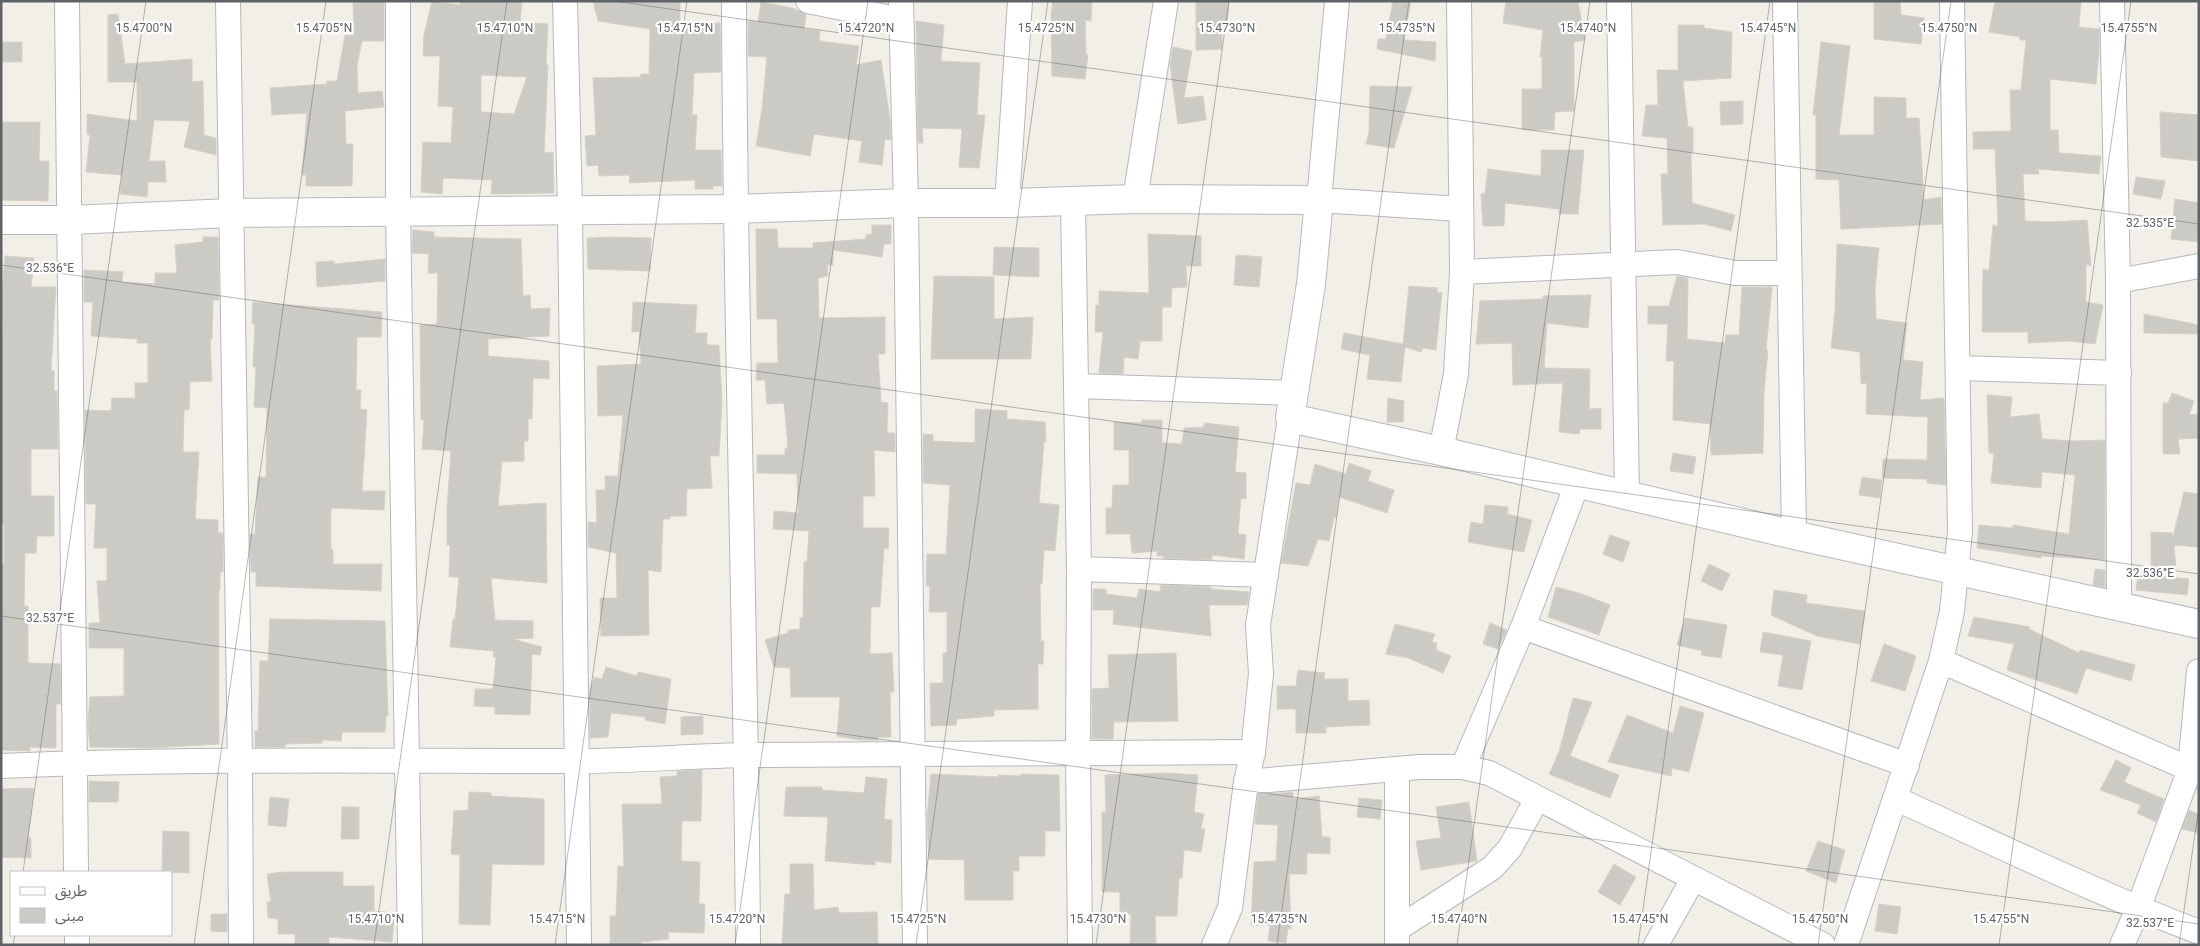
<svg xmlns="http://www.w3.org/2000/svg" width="2200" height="946" viewBox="0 0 2200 946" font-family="Roboto,'Noto Sans Arabic',sans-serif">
  <rect width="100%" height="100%" fill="#f1efe8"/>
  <g fill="#cccac5" stroke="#d6d1c6" fill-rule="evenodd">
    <polygon points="384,1 384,41 362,41 357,65 358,93 382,91 384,107 345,111 346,144 353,144 352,186 306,186 306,175 302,175 307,113 272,115 270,88 327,84 327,81 337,81 345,35 354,35 353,2"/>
    <path d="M432 1 460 5V1H522L520 22 548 24 546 65H548L544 153 553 152 554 193 491 194 492 180 443 178 442 194 421 192 423 142 451 143 453 107 438 106 440 56H423L424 35ZM481 75 527 77 514 114 481 112Z"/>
    <polygon points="593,1 680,1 680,24 720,23 721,72 694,73 692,115 697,115 695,150 721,150 722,186 713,186 713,189 695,189 695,180 629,183 630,175 599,176 598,165 587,166 585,136 596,135 593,78 640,77 641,74 649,74 650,29 598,21"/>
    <polygon points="1053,1 1092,1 1091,21 1085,20 1086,55 1088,55 1085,79 1052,76 1051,14"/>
    <polygon points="1196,1 1229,1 1227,30 1222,29 1222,49 1196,50"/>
    <polygon points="1393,1 1411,1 1404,40 1436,42 1435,61 1377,49 1378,39 1386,39"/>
    <polygon points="1506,1 1578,1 1585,40 1574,42 1574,111 1555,112 1554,130 1522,130 1522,89 1542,89 1542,57 1540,57 1543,30 1503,23"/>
    <polygon points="1874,1 1900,1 1901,15 1924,18 1921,44 1874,39"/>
    <polygon points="1995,1 2081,1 2079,27 2099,29 2099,50 2096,84 2050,79 2050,130 2058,130 2059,153 2101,156 2099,174 2038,169 2039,174 2023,174 2025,221 2052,222 2087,220 2091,266 2086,264 2086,302 2103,305 2095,344 2069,341 2028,343 2028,332 1982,332 1983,269 1989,270 1993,225 1998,226 1995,149 1973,149 1973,132 2011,131 2010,90 2021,90 2026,40 2020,40 2020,37 1989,32"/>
    <polygon points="761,2 793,8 806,15 804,29 820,31 819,41 859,46 856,65 881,60 890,119 891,140 885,139 882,165 859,162 862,141 814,134 810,156 756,146 762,109 767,57 748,56 748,21 758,22"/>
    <polygon points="118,14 125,64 192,59 192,82 203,81 204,135 216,138 216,155 184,147 190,121 154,120 149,161 165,161 166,182 148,182 147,197 120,194 122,175 86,172 90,135 87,135 87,114 137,121 137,82 108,82 108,15"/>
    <polygon points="916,21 944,25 941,61 980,63 977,115 985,115 979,168 959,167 962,129 922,128 923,143 918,143"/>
    <polygon points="1678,25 1704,25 1704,28 1732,32 1731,78 1683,81 1688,127 1693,127 1693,152 1691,152 1692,203 1735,215 1731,231 1704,224 1663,225 1661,174 1668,174 1667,138 1642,136 1646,105 1658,105 1657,70 1678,70"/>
    <rect x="1" y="42" width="21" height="20"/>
    <polygon points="1821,42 1850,46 1839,135 1874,135 1874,97 1906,98 1906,118 1919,118 1924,200 1941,197 1942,224 1841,229 1839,180 1816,179 1816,115 1813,115"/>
    <polygon points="1173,47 1192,51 1184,98 1203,96 1206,120 1178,124 1170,65"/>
    <polygon points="1370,86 1412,87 1394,148 1366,144 1369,132"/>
    <polygon points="1743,101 1743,124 1721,125 1720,102"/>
    <polygon points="2160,112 2199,115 2199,161 2161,157"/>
    <polygon points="1,122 40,122 39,161 49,161 48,201 1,200"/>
    <polygon points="1541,150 1584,150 1578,214 1559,214 1559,209 1505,203 1504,226 1483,226 1481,194 1485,193 1488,169 1541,176"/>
    <polygon points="2136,177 2165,181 2161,199 2133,194"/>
    <polygon points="2175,199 2199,203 2199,242 2171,239"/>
    <polygon points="872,225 891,225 891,244 884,244 882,257 833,250 833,265 827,265 828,276 818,278 819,318 885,317 885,354 878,354 881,402 888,403 887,433 895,433 895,452 874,450 875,496 863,496 863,528 889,528 888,549 884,548 880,607 871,607 870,654 892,653 894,692 890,692 891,737 878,737 878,740 860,740 837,736 840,697 791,697 790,668 774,667 765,640 788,633 788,630 800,629 800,618 803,618 804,562 807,561 809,531 773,529 774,511 798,513 797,474 757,473 757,455 785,455 785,448 788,448 784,403 767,404 765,380 756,380 757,363 778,363 777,319 757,319 756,229 777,229 778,248 813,248 813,243 866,239 866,235 872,234"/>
    <polygon points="413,230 434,232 434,237 521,239 523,296 530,295 531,309 550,308 549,336 488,339 488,356 549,361 549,379 533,378 532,419 528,419 528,441 524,441 524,461 502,462 498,506 546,503 547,583 491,578 495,620 533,621 533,638 513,639 542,647 540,655 532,654 530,715 495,714 495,707 474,706 475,689 493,689 496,657 493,657 494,651 450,647 453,619 455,620 459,577 449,577 450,545 447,545 447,509 451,451 422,449 424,420 421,420 420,325 437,324 438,273 428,273 429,254 412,253"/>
    <polygon points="1148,234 1201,236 1201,266 1186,266 1187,287 1172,288 1171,307 1162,307 1162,341 1140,341 1138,359 1124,357 1123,374 1099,373 1103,332 1095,332 1096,305 1099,305 1099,291 1149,293"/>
    <polygon points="203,237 218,237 219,300 213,300 212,339 210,339 212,381 190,382 189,410 184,410 183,452 199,452 195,519 218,520 218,533 223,533 223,572 220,572 220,589 219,589 219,744 152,748 90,747 88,725 90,697 124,696 124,648 89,648 89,623 100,623 97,581 107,581 107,548 94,548 96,504 86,504 85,410 111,411 112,398 135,398 135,383 148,383 148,343 137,343 137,339 91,336 93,302 84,302 84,270 123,272 122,282 155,284 155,273 177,273 175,245 203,242"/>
    <polygon points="613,237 651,238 650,271 588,269 587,238"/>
    <polygon points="1837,244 1879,248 1875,289 1876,319 1907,323 1903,360 1923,362 1920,400 1944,398 1946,485 1927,483 1927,479 1882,478 1883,459 1927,460 1928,417 1866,414 1867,383 1861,384 1860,352 1831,348 1835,311"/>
    <polygon points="994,247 1039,248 1039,277 993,275"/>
    <polygon points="1236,255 1262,257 1259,287 1234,285"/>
    <polygon points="5,256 34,258 31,287 56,287 51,371 54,371 54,391 57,391 58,449 31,449 31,496 54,496 54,536 37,536 36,553 25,553 24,606 28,606 28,663 60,664 61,704 56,704 56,748 30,747 30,751 1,750 1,564 4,564 4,524 1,524 1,329 3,329 2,296"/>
    <polygon points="385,259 385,281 317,287 316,262 334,261 334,264"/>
    <polygon points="934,276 994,277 994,319 1033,317 1031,359 931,359"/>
    <polygon points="1677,276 1688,278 1687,339 1725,343 1726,335 1739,335 1742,287 1772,287 1766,350 1768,350 1764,392 1763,453 1711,455 1710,424 1673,420 1674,361 1666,361 1668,324 1648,324 1648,306 1669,306"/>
    <polygon points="1409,286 1438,288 1437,292 1442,293 1436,350 1423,348 1421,352 1405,347 1401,382 1367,379 1370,355 1341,349 1344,333 1403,344"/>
    <polygon points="1591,295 1588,328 1547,323 1544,368 1590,369 1589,409 1601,408 1601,429 1580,429 1579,434 1559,432 1563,383 1513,385 1512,343 1476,344 1480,301 1543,299 1543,296"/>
    <polygon points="253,302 382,312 381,337 357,337 356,390 361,390 360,409 367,410 362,491 385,491 384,510 331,508 331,550 333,550 333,564 382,564 381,591 256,586 256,572 251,572 250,534 255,534 258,477 266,477 267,408 254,407 256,367 253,367 255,324 252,324"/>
    <polygon points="633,302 697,305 695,333 707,333 707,345 719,345 722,402 719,456 710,456 712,488 687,489 686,516 671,516 670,519 663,519 661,572 648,570 649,635 601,636 600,598 617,598 616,553 588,547 588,522 597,523 596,490 605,490 605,476 618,476 623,415 598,416 597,366 641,364 639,331 632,332"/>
    <polygon points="2144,314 2199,325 2199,334 2144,333"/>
    <polygon points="2172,393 2194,401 2189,415 2199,414 2199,438 2178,439 2180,454 2163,454 2163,403 2168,403"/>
    <polygon points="1987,395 2012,397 2010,417 2039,414 2042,439 2074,441 2105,440 2105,560 2041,556 2041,558 1977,548 1979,525 2013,528 2013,525 2069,534 2075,475 2042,472 2041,488 1991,483 1994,453 1989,453"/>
    <polygon points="1388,398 1404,401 1403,422 1387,422"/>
    <polygon points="975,409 1007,411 1007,419 1045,422 1046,442 1044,442 1039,503 1059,505 1055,551 1044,550 1042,584 1040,584 1041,641 1044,641 1043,664 1038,664 1038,709 994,710 994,716 957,719 956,725 931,726 930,683 943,683 943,653 947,653 947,612 929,612 930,586 926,586 927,554 946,554 950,485 923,483 923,434 933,435 933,441 975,443"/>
    <polygon points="1142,420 1162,420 1162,443 1182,444 1184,428 1204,427 1204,423 1239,427 1235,472 1246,473 1246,499 1241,498 1238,534 1246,535 1244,559 1212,555 1212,560 1163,558 1163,556 1157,556 1157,551 1132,553 1130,534 1106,534 1106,508 1112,508 1113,485 1129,485 1129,450 1114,450 1114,422 1142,423"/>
    <polygon points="1673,453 1696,457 1693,474 1670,471"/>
    <polygon points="1349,463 1371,471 1368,481 1394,490 1387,513 1339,497 1336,518 1334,517 1329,541 1318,539 1308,566 1281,563 1296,483 1310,485 1315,464 1346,474"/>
    <polygon points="1862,477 1882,480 1880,498 1859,495"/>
    <polygon points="2184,492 2199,494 2199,547 2174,545 2176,569 2151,571 2151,532 2172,533 2173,537"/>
    <polygon points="1485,505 1508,507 1507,514 1532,520 1524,552 1468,542 1471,522 1483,524"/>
    <polygon points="1610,535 1630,542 1623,562 1603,554"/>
    <polygon points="1709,564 1730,574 1722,591 1701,581"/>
    <polygon points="2095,569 2105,570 2105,587 2093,585"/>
    <polygon points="2138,574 2189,579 2187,595 2136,590"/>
    <polygon points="1161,585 1211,587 1211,589 1249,592 1247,605 1209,605 1211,636 1113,624 1114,610 1093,610 1093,589 1106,589 1106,594 1137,598 1139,589 1160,592"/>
    <polygon points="1556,587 1582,594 1610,605 1599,635 1548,617"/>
    <polygon points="1774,590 1807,595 1806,603 1865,611 1860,644 1817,636 1771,615"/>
    <polygon points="1974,617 2030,627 2029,629 2079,653 2080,650 2135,665 2131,681 2086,668 2077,694 2007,670 2014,644 1968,636"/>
    <polygon points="1685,618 1727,625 1721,658 1701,655 1702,651 1677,645"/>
    <polygon points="270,619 385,621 388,716 386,716 385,732 342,732 341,741 322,740 322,743 285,744 285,747 255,747 255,731 258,731 260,661 268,661"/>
    <polygon points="1490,623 1507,630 1498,649 1483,644"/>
    <polygon points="1395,624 1435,634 1432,642 1437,643 1436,650 1451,656 1443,673 1408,658 1386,654"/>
    <polygon points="1763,632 1811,641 1802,690 1778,686 1783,655 1760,652"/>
    <polygon points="1884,644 1916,656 1905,691 1871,681"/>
    <polygon points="1176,653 1178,721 1114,722 1113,739 1092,739 1092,689 1109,688 1108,655"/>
    <polygon points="606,667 637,676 638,672 671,679 665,724 645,720 645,717 611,713 608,737 590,738 590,692 594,677 602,679"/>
    <polygon points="1298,670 1325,673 1324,679 1348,679 1348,701 1369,700 1370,725 1326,727 1326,733 1296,733 1296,709 1277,709 1277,686 1296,686"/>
    <polygon points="1573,698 1592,702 1570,756 1619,775 1610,798 1549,774 1559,752"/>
    <polygon points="1680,706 1704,713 1689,772 1672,768 1671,776 1608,762 1627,715 1673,733"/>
    <polygon points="703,716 703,734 681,735 681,717"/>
    <polygon points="2116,760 2131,768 2124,782 2164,799 2156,822 2137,813 2141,805 2100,790"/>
    <polygon points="702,770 701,821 682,821 681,861 700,862 699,904 705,904 704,933 668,932 669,939 641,942 641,945 610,945 610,916 616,916 618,866 624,867 622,804 662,804 660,777 677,776 677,771"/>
    <polygon points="1165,773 1198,775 1194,812 1204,814 1201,829 1205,829 1201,852 1184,850 1182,878 1179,878 1177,916 1155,916 1156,945 1130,945 1131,914 1120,914 1120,892 1102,892 1102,812 1106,812 1105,775"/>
    <polygon points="931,774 998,777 998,775 1021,776 1021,774 1059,775 1060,831 1045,831 1045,856 1019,856 1019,871 1013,871 1013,900 965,900 964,860 929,859 927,819"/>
    <polygon points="866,777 887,779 884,819 892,820 891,863 875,861 875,865 825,861 828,817 784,816 786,787 822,787 822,790 864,793"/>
    <polygon points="89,781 119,782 118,802 89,802"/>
    <polygon points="29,788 34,789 28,838 31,838 31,858 1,857 1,789"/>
    <polygon points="469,792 491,793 491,796 544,799 544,865 492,864 490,925 459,924 460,855 451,854 454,811 468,810"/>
    <polygon points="1293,792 1293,799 1319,796 1322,837 1330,837 1330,854 1307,853 1307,874 1289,874 1291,929 1288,928 1286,943 1268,941 1270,925 1251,925 1254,862 1276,861 1278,825 1255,824 1258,795"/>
    <polygon points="270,797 289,799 286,827 268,825"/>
    <polygon points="1359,798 1382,800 1380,819 1357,817"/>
    <polygon points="1469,802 1477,861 1421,870 1416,841 1441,838 1436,807"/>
    <polygon points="342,807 359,807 359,839 341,839"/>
    <polygon points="2189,810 2199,815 2199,833 2182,829"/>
    <polygon points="163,831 189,832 189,873 162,872"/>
    <polygon points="1818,841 1845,850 1836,883 1806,871"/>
    <polygon points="790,864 813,864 814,910 838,907 839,913 877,912 878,945 782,945 785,894 790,894"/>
    <polygon points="1614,864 1636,877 1620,905 1598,892"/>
    <polygon points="284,872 343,872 343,886 374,886 374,911 395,913 392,942 329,937 329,945 295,945 295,934 278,934 278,919 268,918 267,902 271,902 267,874"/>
    <polygon points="1879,904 1901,907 1897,934 1875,931"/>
    <polygon points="211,914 227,914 227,932 211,931"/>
  </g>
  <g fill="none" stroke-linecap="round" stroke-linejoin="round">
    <g stroke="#b5b8bc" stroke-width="26">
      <g id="street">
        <polyline points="67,1 76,872"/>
        <polyline points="228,1 240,762 241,945"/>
        <polyline points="398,1 398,210 410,945"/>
        <polyline points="565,1 570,211 579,945"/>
        <path d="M734 1C735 316 746 630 748 945"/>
        <polyline points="808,1 901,20"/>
        <polyline points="901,1 906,203 915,945"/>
        <polyline points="1337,1 1319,200 1461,209"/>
        <polyline points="1619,1 1627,495"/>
        <polyline points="1785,1 1794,535"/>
        <polyline points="2112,1 2118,281 2119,605"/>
        <polyline points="1135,199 1166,1"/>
        <polyline points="1073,201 1079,569"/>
        <polyline points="1007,203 1020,1"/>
        <polyline points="1462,272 1677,262 1735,273 1789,273"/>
        <polyline points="2118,281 2199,266"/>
        <polyline points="1958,368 2119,373"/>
        <polyline points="1076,386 1294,393"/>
        <polyline points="1441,451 1456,374 1462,272 1459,1"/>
        <polyline points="1523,627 1907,765"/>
        <polyline points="1941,661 2199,773"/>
        <path d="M1 766C192 758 383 761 573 761 632 761 691 756 749 755 917 753 1085 754 1253 752"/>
        <polyline points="1463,767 1523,627 1577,484"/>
        <polyline points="1246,782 1419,767 1463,767 1489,773 1823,945"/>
        <path d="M1896 799C1997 844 2096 893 2199 932"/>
        <polyline points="1397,929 1492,868 1510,848 1537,799"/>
        <polyline points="77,935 77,945"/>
        <polyline points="1397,941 1397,770"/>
        <polyline points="1080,945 1078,755 1079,569 1266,575"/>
        <polyline points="1214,945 1230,908 1246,782 1253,752 1261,674 1258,625 1290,418"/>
        <polyline points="1656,945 1693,879"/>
        <polyline points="1846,945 1941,661 1952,611 1960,532 1952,1"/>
        <polyline points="2122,945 2138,909 2190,769 2199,671"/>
      </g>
    </g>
    <g stroke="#b6babf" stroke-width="30">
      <polyline id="secondary" points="1,220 70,220 231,213 735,209 906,203 1007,203 1135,199 1319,200 1311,284 1290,418 1441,451 1794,535 2199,624"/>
    </g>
    <use href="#street" stroke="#fff" stroke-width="24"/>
    <use href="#secondary" stroke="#fff" stroke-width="28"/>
  </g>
  <path fill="none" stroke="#5f6368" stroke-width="1" stroke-opacity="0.45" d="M613 1 2199 224M1 265 2199 574M1 616 2199 924M23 872 146 1M13 945 15 935M194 945 326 1M374 945 507 1M555 945 687 1M735 945 868 1M916 945 1048 1M1096 945 1229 1M1277 945 1409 1M1457 945 1590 1M1638 945 1770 1M1818 945 1951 1M1999 945 2131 1M2179 945 2199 806"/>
  <g font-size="12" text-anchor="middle" fill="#5f6368" stroke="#fff" stroke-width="4.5" stroke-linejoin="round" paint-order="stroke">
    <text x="144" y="32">15.4700°N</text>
    <text x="324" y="32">15.4705°N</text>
    <text x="505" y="32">15.4710°N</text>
    <text x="685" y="32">15.4715°N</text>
    <text x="866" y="32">15.4720°N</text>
    <text x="1046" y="32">15.4725°N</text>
    <text x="1227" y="32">15.4730°N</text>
    <text x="1407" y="32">15.4735°N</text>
    <text x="1588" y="32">15.4740°N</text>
    <text x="1768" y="32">15.4745°N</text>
    <text x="1949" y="32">15.4750°N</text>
    <text x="2129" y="32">15.4755°N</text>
    <text x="2150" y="227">32.535°E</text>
    <text x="50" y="272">32.536°E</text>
    <text x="2150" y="577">32.536°E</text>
    <text x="50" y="622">32.537°E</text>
    <text x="376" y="923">15.4710°N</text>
    <text x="557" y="923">15.4715°N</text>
    <text x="737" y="923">15.4720°N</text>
    <text x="918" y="923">15.4725°N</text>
    <text x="1098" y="923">15.4730°N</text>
    <text x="1279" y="923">15.4735°N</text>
    <text x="1459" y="923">15.4740°N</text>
    <text x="1640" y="923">15.4745°N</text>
    <text x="1820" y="923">15.4750°N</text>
    <text x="2001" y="923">15.4755°N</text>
    <text x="2150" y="927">32.537°E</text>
  </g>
  <rect width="2200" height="946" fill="none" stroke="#5f6368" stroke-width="5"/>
  <rect x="10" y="871" width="162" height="65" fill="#ffffff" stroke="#bfc1c3"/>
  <rect x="20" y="887" width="25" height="8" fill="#ffffff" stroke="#bfc1c3"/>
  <text x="55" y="896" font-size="15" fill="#5f6368">طريق</text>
  <rect x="20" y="908" width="25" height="15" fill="#cccac5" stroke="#bfc1c3"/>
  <text x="55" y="921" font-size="15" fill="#5f6368">مبنى</text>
</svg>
